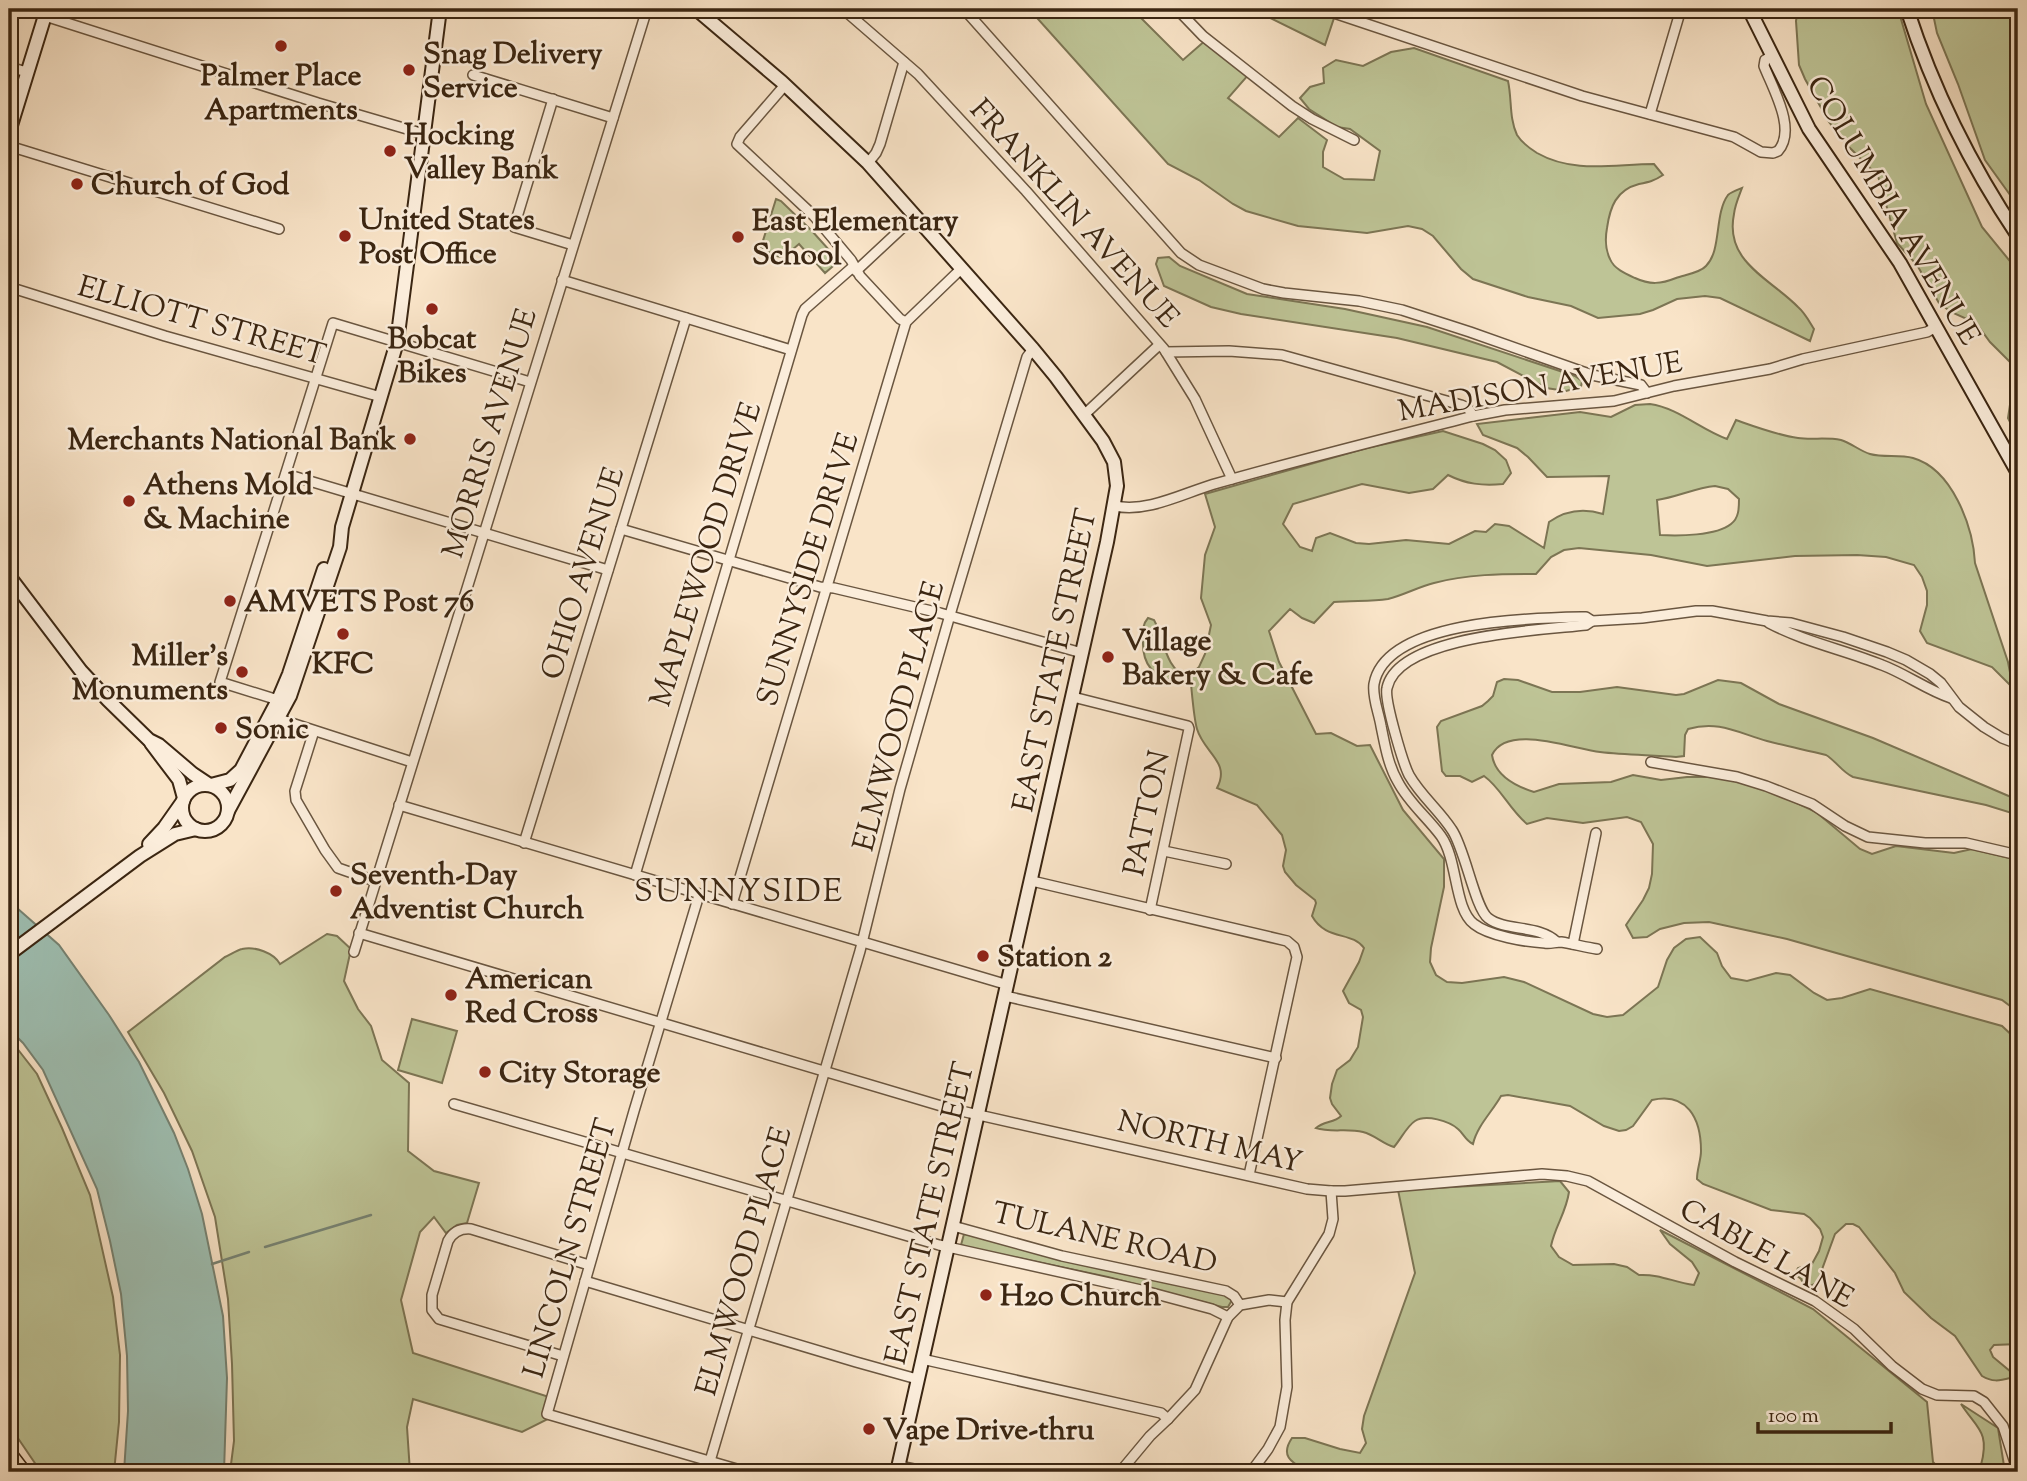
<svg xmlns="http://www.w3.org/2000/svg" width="2027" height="1481" viewBox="0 0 2027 1481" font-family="'Sorts Mill Goudy',serif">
  <rect width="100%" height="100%" fill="#f9e4c8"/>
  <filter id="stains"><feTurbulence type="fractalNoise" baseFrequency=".00286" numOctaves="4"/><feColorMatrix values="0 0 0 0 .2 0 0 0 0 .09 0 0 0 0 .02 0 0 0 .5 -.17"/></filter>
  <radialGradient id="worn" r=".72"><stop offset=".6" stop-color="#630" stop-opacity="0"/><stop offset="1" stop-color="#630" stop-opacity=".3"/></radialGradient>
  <g fill="#bec496" stroke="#7c7554" stroke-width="2" fill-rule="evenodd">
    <path d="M1029 9H1132L1183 60 1207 39 1250 73 1228 98 1279 137 1298 118 1327 140 1323 152V167L1344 179 1374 180 1380 151 1350 129 1337 127 1309 109 1300 98 1310 87 1324 83 1323 68 1336 60 1363 66 1391 52 1414 48 1508 81C1512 99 1509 118 1517 135 1522 143 1529 148 1537 153 1574 174 1614 164 1654 164L1663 175C1654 181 1649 182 1639 184 1616 190 1610 207 1607 228 1605 239 1605 249 1610 259 1614 269 1626 274 1635 278 1650 285 1661 284 1676 278 1684 275 1700 273 1706 266 1722 250 1714 214 1728 195 1731 192 1737 190 1742 188 1739 196 1735 205 1734 214 1724 262 1771 279 1798 307 1805 313 1809 321 1814 329L1810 341 1720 298 1705 296 1677 299 1653 310 1640 314 1598 318 1571 306 1528 297 1473 279 1461 269 1433 236 1422 229 1408 226 1367 233 1298 226 1246 211 1233 204 1199 180 1168 164Z"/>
    <polygon points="1252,9 1337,9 1325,45"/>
    <polygon points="1798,9 1898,9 1926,104 1982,227 2018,271 2018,438 2008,418 2014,378 2012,364 1990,342 1976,323 1951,312 1939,303 1917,265 1897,243 1878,176 1848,146 1829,122 1805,79 1799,65 1796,21"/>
    <polygon points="1932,9 2018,9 2018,206 1985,160 1958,84 1937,33"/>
    <path d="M776 199 781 201 812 231 839 261 825 273 799 244C780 260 782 261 761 247Z"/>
    <polygon points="1169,257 1180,266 1247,294 1345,309 1427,327 1575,376 1582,381 1581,387 1566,391 1546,388 1497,362 1397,338 1241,314 1211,307 1164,286 1156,264 1158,258"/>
    <path d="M1650 404C1678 408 1700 429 1727 439L1736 420C1756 427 1777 435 1798 438 1812 440 1826 437 1841 440 1851 443 1860 451 1870 454 1884 458 1899 454 1913 458 1952 469 1973 526 1975 563L2008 662 2013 688 1992 667 1927 643 1920 631 1927 605V591L1922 577 1914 565 1886 557 1857 555 1795 556 1707 566 1651 555 1579 548 1564 550 1551 557 1536 574C1502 574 1467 574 1434 583 1418 587 1404 595 1388 599 1370 602 1352 600 1334 602L1314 623 1302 618 1290 609 1269 631 1279 662 1316 734 1331 733 1357 746 1370 745 1403 810 1444 859V887L1431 948 1430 962 1436 975 1447 982 1462 983 1504 977 1524 982 1593 1014 1607 1017 1623 1015 1658 987 1667 960 1674 948 1686 939 1700 937 1717 953 1722 966 1731 978 1747 981 1776 973 1790 975 1814 993 1827 1000 1842 998 1870 989 2002 1026 2018 1041V1344L1994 1345 1990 1350 1993 1357 2011 1372 2010 1378C1999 1381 1992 1382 1982 1376L1955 1336 1931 1318 1904 1292 1895 1273 1859 1227 1853 1224H1846L1835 1234 1817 1283 1810 1286 1804 1285 1801 1279 1795 1274 1798 1268 1812 1264 1819 1251 1823 1237 1820 1229 1810 1218 1804 1214 1771 1210 1703 1184 1697 1179C1697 1169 1701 1160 1701 1151 1701 1118 1687 1092 1652 1100L1633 1126 1626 1130 1619 1131 1604 1126 1570 1106 1508 1095 1501 1096C1492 1112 1477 1126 1473 1144 1465 1140 1464 1134 1458 1129 1449 1121 1426 1114 1415 1121 1407 1126 1401 1139 1394 1147 1383 1144 1375 1135 1363 1132 1347 1128 1331 1133 1316 1128 1324 1121 1334 1123 1341 1116L1332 1104 1330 1098 1332 1084 1337 1070 1350 1060 1358 1047 1363 1017 1361 1010 1349 1003 1343 991 1359 962 1364 948C1352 931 1326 941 1312 916L1316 903 1315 900 1296 885 1285 872 1283 866 1286 850 1282 835 1257 805 1217 788C1231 762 1204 753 1197 729 1194 719 1192 694 1191 684 1185 681 1181 682 1175 681 1152 677 1142 662 1143 640 1143 631 1142 625 1148 618L1154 620C1164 638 1165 670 1188 677L1199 667 1205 654 1211 625 1201 598 1205 555 1215 527 1205 494 1367 448 1443 431 1483 444 1495 450 1506 460 1511 473 1503 484C1482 486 1466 484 1448 475L1433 489 1409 493 1362 484 1293 504 1283 524 1300 547 1312 551 1316 538 1330 533 1356 543 1369 544 1406 540 1449 544 1475 531 1486 532 1495 524 1509 526 1544 548 1549 522C1566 510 1584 508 1603 514L1609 476 1547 477 1528 457 1517 448 1483 435 1477 424 1580 412 1611 417 1635 405ZM1715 486 1728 489 1739 499C1739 508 1739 518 1731 524 1716 536 1678 536 1660 535L1657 500C1677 497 1695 488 1715 486Z"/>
    <path d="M1504 679 1518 680 1552 692H1580L1617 687 1676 695 1684 694 1718 680 1741 683 1779 704 1873 738 2018 800V815L1986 805 1853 777C1842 772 1836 761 1826 755 1806 750 1786 746 1767 741 1738 733 1719 720 1688 729L1685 735 1684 756 1676 757C1651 755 1625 755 1600 752 1573 749 1507 723 1492 755 1495 776 1515 786 1534 792L1559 784 1611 782 1633 775 1661 780 1687 777H1716L1760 786 1816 812 1860 849 1872 854 1896 846 1954 853 1972 849 2018 860V1012L2002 1000 1787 939 1709 922 1684 923 1660 929 1647 937 1633 938 1626 925 1643 900 1649 888 1652 874 1653 844 1641 822 1627 817 1583 823 1547 818 1527 824C1509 809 1501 788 1484 776L1472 782 1460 776H1446L1442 771 1437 727 1441 721 1482 706 1488 701 1493 696 1497 682Z"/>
    <path d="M327 934 337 936 351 949 344 981 358 1009 371 1026 382 1060 409 1083 408 1151 434 1171 479 1183 467 1223 457 1225 446 1233 434 1217 420 1232 401 1300 413 1353 549 1397 550 1418 522 1432 413 1399 407 1427 410 1472H230L234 1441 232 1364 228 1299 215 1217 192 1151 164 1093 128 1032 225 957C230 955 237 950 242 949 255 946 274 953 280 964Z"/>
    <polygon points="412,1019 457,1031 442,1083 398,1070"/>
    <polygon points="9,1038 37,1074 62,1128 90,1195 113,1297 120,1355 119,1422 114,1472 41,1472 9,1425"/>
    <path d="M1560 1181 1569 1192C1566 1213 1555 1226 1551 1246L1559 1257 1573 1265 1614 1264 1627 1267 1639 1275C1661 1274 1672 1282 1694 1285L1699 1273 1692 1262 1670 1244 1660 1230 1813 1309 1927 1402 1933 1462 1942 1472H1308C1293 1463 1279 1457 1292 1438H1305L1340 1449 1360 1453 1366 1443 1362 1429 1364 1416 1415 1273 1398 1190Z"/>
    <polygon points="964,1234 979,1235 1229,1295 1232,1300 1228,1307 1222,1307 1108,1277 971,1248 961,1245"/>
    <path d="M1961 1404 1998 1428 2005 1472H1962H1969L1981 1465C1990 1431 1977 1429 1961 1404Z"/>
  </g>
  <polygon fill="#9ebfb2" stroke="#768272" stroke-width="2" points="9,901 59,945 109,1015 139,1062 174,1133 188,1169 202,1214 223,1316 227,1378 224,1472 124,1472 128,1411 127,1356 121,1294 110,1241 97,1189 43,1070 23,1043 9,1029"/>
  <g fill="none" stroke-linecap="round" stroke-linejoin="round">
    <g stroke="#768272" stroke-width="2.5">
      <polyline points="265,1247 371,1215"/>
      <polyline points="212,1264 249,1252"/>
    </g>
    <g stroke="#6a5640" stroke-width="12">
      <g id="street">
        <polyline points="843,9 918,74 1026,191 1164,349 1195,399 1232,479"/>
        <polyline points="964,9 1181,253 1199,265 1263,289 1284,293 1359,301 1402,310 1470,332 1592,375 1641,385 1647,393"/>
        <polyline points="1177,9 1203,36 1292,106 1312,119 1354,140"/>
        <path d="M1322 9 1582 96 1734 137 1761 152 1773 153 1778 151C1797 130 1773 89 1764 66L1765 60 1772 56"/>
        <polyline points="45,16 318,103 424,134"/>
        <polyline points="9,67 27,72"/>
        <polyline points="473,75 613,118"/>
        <polyline points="785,85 740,137 737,144 814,216 851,260 860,276 900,319 906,322"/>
        <polyline points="553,99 514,227 573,245"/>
        <polyline points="1650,114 1681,9"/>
        <polyline points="9,146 279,229"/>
        <polyline points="868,163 876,153 880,144 904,62"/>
        <polyline points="856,271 915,216"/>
        <polyline points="562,280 791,350"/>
        <polyline points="9,287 165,336 381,397"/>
        <polyline points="1166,352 1229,351 1282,355 1461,405 1468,408 1473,416"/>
        <polyline points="1085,414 1159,345"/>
        <polyline points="286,474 608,570"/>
        <path d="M1115 506C1149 513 1185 492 1218 483 1302 459 1388 438 1473 416L1505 410 1614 401 1674 386 1770 369 1803 359 1927 332 1936 327"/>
        <polyline points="621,529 820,587 834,588 940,613 1082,653"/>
        <path d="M1769 623C1805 642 1845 650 1882 665 1906 674 1927 690 1951 698"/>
        <polyline points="1073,697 1188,726 1189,729 1150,910"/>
        <polyline points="278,700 220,682 333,323 530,382"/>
        <polyline points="279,719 412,762"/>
        <polyline points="314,731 295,791 296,800 325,850 338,868 375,881"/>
        <polyline points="1651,762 1737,777 1766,786 1812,804 1845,826 1868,837 1925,843 1966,843 2018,855"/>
        <polyline points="399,805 1008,985"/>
        <polyline points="524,843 686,318"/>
        <polyline points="1164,851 1226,864"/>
        <polyline points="635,875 802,315 805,309 854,266"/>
        <polyline points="1032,881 1287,941 1294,947 1297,957 1249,1175"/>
        <polyline points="699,895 634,1111 547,1414 747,1472"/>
        <polyline points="732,904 906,322 962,268"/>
        <polyline points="359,933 948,1108 1307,1189 1331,1191 1345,1191 1542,1174 1567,1176 1588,1181 1735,1262 1815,1301 1854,1329 1892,1366 1922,1389 1937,1395 1974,1396 1984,1402 2003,1426 2018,1472"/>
        <path d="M1557 942C1538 924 1506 932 1488 918 1475 908 1465 849 1452 830 1439 810 1421 796 1409 775 1403 763 1384 700 1387 688 1398 635 1542 630 1586 625L1592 621"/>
        <polyline points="1573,944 1596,833"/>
        <path d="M1597 949C1585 947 1573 944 1561 942 1555 942 1550 944 1545 943 1526 942 1489 936 1474 924 1454 909 1458 860 1441 836 1427 817 1409 803 1398 782 1388 765 1385 745 1381 726 1379 713 1372 697 1374 684 1386 619 1535 618 1586 617L1592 621 1642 618 1696 611H1712L1767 621 1791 623 1843 637 1887 652 1906 660 1930 674 1941 683 1959 707 1984 727 2002 738 2018 744"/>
        <polyline points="354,952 647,9"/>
        <polyline points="1005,996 1276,1058"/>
        <polyline points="454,1104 939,1245 1141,1290 1212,1309 1228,1317"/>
        <polyline points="953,1226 1062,1256 1226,1291 1234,1296 1240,1305"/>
        <polyline points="585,1281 856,1362 917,1379"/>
        <path d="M563 1356 439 1319 432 1310V1295L448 1241C453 1232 460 1228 471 1229L589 1265"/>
        <polyline points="922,1359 1161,1413 1168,1419"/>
        <polyline points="710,1461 860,951 900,789 952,608 1027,357 1033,349"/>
        <polyline points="899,1466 928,1472"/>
        <polyline points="1120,1472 1150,1436 1168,1419 1195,1390 1228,1317 1240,1305 1269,1300 1287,1302"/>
        <polyline points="1251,1472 1268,1449 1280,1427 1287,1387 1285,1320 1287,1302 1329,1234 1333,1219 1331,1191"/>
      </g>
    </g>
    <g stroke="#3b2612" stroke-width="16">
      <g id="secondary">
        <polyline points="696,9 782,82 868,163 1033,349 1056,377 1103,441 1114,462 1117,486 1107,542 897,1472"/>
        <polyline points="1749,9 1809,129 1900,263 2018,473"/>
        <path d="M1907 9C1933 89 1971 166 2018 236"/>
        <polyline points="9,132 47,9"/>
        <polyline points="9,576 81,671 108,700 149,740 159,745 193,774 208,784"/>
        <polyline points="151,743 179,780 184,798"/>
        <circle cx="205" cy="808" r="23"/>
        <polyline points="211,785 230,780 241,770 278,700 289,674 324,569"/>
        <polyline points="228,811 290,696 340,547 342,527 397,342 440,9"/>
        <polyline points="149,844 164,828 183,801"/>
        <polyline points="9,954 140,856 175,834 196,829"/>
      </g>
    </g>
    <g stroke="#3b2612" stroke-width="19">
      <polyline id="highway" points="9,1455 22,1472"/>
    </g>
    <use href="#street" stroke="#fbeddb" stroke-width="9"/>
    <use href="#secondary" stroke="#fbeddb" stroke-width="12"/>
    <use href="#highway" stroke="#f9e4c8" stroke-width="16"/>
  </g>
  <g fill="#8f2418" stroke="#fbeddb" stroke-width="2.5">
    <circle cx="281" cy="46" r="7"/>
    <circle cx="409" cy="70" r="7"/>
    <circle cx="390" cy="151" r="7"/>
    <circle cx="77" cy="184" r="7"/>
    <circle cx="345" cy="236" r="7"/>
    <circle cx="738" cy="237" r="7"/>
    <circle cx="432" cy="309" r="7"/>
    <circle cx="410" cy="439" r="7"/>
    <circle cx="129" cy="501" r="7"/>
    <circle cx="230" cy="601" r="7"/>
    <circle cx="343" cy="634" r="7"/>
    <circle cx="1108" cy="657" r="7"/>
    <circle cx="242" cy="672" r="7"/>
    <circle cx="221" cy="728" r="7"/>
    <circle cx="336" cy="891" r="7"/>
    <circle cx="983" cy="956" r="7"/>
    <circle cx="451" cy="995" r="7"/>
    <circle cx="485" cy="1072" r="7"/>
    <circle cx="986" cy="1295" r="7"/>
    <circle cx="869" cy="1429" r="7"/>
  </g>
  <g text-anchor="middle" stroke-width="5" stroke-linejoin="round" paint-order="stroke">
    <g font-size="30" font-weight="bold" fill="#3b2612" stroke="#fbeddb" text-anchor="start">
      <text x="423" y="63">Snag Delivery<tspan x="423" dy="34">Service</tspan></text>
      <text x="281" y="85" text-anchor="middle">Palmer Place<tspan x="281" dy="34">Apartments</tspan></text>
      <text x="404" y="144">Hocking<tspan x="404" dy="34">Valley Bank</tspan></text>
      <text x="91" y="194">Church of God</text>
      <text x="359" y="229">United States<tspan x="359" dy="34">Post Office</tspan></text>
      <text x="752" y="230">East Elementary<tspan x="752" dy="34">School</tspan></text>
      <text x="432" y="348" text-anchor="middle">Bobcat<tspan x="432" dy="34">Bikes</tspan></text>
      <text x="396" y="449" text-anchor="end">Merchants National Bank</text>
      <text x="143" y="494">Athens Mold<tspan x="143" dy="34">&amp; Machine</tspan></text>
      <text x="244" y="611">AMVETS Post 76</text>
      <text x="1122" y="650">Village<tspan x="1122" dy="34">Bakery &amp; Cafe</tspan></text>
      <text x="228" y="665" text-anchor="end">Miller's<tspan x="228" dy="34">Monuments</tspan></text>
      <text x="343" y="673" text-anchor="middle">KFC</text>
      <text x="235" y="738">Sonic</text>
      <text x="350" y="884">Seventh-Day<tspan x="350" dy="34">Adventist Church</tspan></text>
      <text x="997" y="966">Station 2</text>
      <text x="465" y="988">American<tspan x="465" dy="34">Red Cross</tspan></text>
      <text x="499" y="1082">City Storage</text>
      <text x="1000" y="1305">H20 Church</text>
      <text x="883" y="1439">Vape Drive-thru</text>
    </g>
    <g font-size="30" fill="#3b2612" stroke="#fbeddb">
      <text transform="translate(1894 210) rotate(59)" y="10">COLUMBIA AVENUE</text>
      <text transform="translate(1075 213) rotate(48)" y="10">FRANKLIN AVENUE</text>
      <text transform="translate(202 320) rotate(16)" y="10">ELLIOTT STREET</text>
      <text transform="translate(1540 386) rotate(-10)" y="10">MADISON AVENUE</text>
      <text transform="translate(489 433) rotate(-73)" y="10">MORRIS AVENUE</text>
      <text transform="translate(705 554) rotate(-73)" y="10">MAPLEWOOD DRIVE</text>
      <text transform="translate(807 569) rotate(-73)" y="10">SUNNYSIDE DRIVE</text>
      <text transform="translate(582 573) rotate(-73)" y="10">OHIO AVENUE</text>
      <text transform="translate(1054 660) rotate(-78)" y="10">EAST STATE STREET</text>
      <text transform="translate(898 716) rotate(-75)" y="10">ELMWOOD PLACE</text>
      <text transform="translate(1146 813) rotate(-78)" y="10">PATTON</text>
      <text transform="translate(1210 1141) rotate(13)" y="10">NORTH MAY</text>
      <text transform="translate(929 1213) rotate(-77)" y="10">EAST STATE STREET</text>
      <text transform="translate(1105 1237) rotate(13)" y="10">TULANE ROAD</text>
      <text transform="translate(569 1248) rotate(-74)" y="10">LINCOLN STREET</text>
      <text transform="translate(1767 1253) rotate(29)" y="10">CABLE LANE</text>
      <text transform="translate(743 1261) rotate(-74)" y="10">ELMWOOD PLACE</text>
    </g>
    <g font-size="32" letter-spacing="2" fill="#3b2612" stroke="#fbeddb">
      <text x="739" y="901">SUNNYSIDE</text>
    </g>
  </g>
  <rect width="2027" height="1481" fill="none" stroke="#f9e4c8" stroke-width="35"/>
  <rect x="10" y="10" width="2006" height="1460" fill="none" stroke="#3b2612" stroke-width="3.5"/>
  <rect x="18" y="18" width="1992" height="1446" fill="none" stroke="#3b2612" stroke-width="2"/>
  <path d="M1758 1422v10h133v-10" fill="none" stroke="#3b2612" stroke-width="3.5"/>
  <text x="1768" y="1422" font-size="21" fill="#3b2612" stroke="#fbeddb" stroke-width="5" paint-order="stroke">100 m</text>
  <rect width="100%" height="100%" filter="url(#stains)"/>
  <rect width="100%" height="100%" fill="url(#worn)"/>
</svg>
